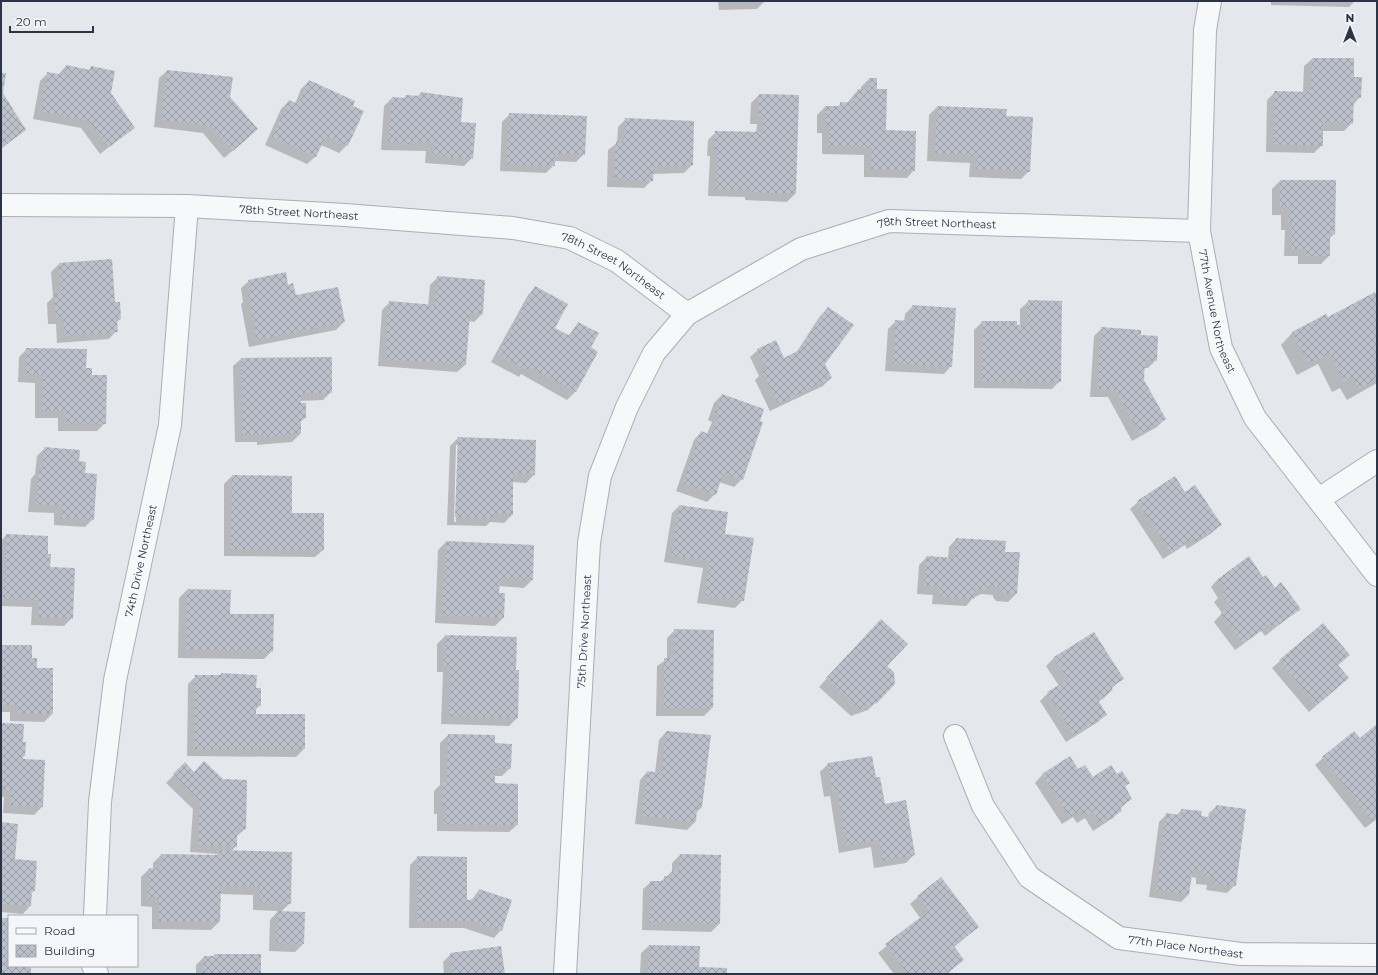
<svg xmlns="http://www.w3.org/2000/svg" width="1378" height="975" viewBox="0 0 1378 975" font-family="Montserrat,sans-serif">
  <defs>
    <pattern id="building-cross-hatch" width="8" height="8" patternUnits="userSpaceOnUse"><rect width="8" height="8" fill="#bbc0ca"/><path d="M0 0l8 8M0 8l8-8" fill="none" stroke="#989da6"/></pattern>
  </defs>
  <rect width="100%" height="100%" fill="#e4e7ec"/>
  <g fill="#0003" fill-rule="evenodd">
    <polygon points="610,1 635,1 633,2"/>
    <polygon points="718,1 765,1 757,9 719,10"/>
    <polygon points="1271,1 1355,1 1349,7 1271,5"/>
    <polygon points="1312,59 1353,78 1360,97 1353,105 1352,123 1344,131 1322,131 1322,145 1314,153 1266,152 1267,100 1275,92 1303,93 1304,66"/>
    <polygon points="66,66 89,70 91,67 133,128 100,154 81,128 33,119 40,81 48,73 58,75"/>
    <polygon points="167,71 229,98 249,137 224,158 203,133 154,127 159,78"/>
    <polygon points="1,74 2,93 24,130 1,149"/>
    <polygon points="869,79 875,90 885,131 914,170 907,178 864,177 864,155 822,154 822,133 817,133 817,115 825,107 837,107 841,104 846,104 858,90 861,90 861,87"/>
    <polygon points="309,81 351,107 347,145 339,153 321,145 315,157 307,164 265,145 281,109 289,101 295,104 301,89"/>
    <polygon points="421,93 460,122 472,158 464,166 425,163 426,151 381,150 384,106 392,98 403,99 406,96 417,97"/>
    <polygon points="759,95 795,194 787,202 745,200 745,197 708,196 710,156 707,156 708,140 716,132 756,133 757,124 750,124 751,103"/>
    <polygon points="937,107 1005,117 1029,171 1021,179 969,177 970,163 927,161 929,115"/>
    <polygon points="510,114 584,154 576,162 554,161 554,165 546,173 500,171 502,122"/>
    <polygon points="626,119 692,165 684,173 652,174 652,180 644,188 607,187 608,150 617,143 618,127"/>
    <polygon points="1280,181 1334,234 1329,239 1329,256 1321,264 1298,264 1298,256 1284,256 1285,230 1281,230 1281,215 1272,215 1272,189"/>
    <polygon points="59,264 114,303 120,319 116,323 116,331 109,339 57,343 56,324 48,324 47,303 53,297 51,272"/>
    <polygon points="438,277 484,281 482,314 474,322 468,321 465,365 457,372 378,366 382,310 390,302 428,306 430,285"/>
    <polygon points="249,281 287,286 295,297 344,322 336,330 249,347 241,304 243,302 241,288"/>
    <polygon points="535,287 554,328 568,336 578,323 589,348 597,352 575,392 567,400 521,374 519,377 491,362 528,295"/>
    <polygon points="1377,298 1377,383 1347,400 1340,388 1332,392 1318,364 1297,375 1281,345 1292,333 1326,315 1327,318"/>
    <polygon points="1028,302 1060,381 1052,389 974,388 974,330 982,322 1016,322 1016,326 1020,326 1020,309"/>
    <polygon points="913,306 951,366 944,374 885,371 888,329 896,321 904,322 905,314"/>
    <polygon points="828,308 824,364 831,378 823,386 770,411 755,380 759,376 750,357 758,350 784,359 796,353 820,316"/>
    <polygon points="1102,328 1140,336 1156,360 1148,368 1144,368 1143,380 1165,419 1157,427 1132,441 1108,397 1090,397 1094,336"/>
    <polygon points="27,349 85,369 91,376 105,423 97,431 58,431 58,418 35,418 35,383 18,382 19,357"/>
    <polygon points="241,359 331,392 323,400 300,401 305,418 300,422 300,434 292,442 257,445 257,442 235,442 233,366"/>
    <polygon points="722,395 742,479 734,487 719,482 715,494 707,502 676,491 694,440 701,432 707,434 712,422 708,420 714,403"/>
    <path d="M458 438 535 441 534 475 526 483 512 482V515L504 523 490 522 486 526 447 525 450 446ZM456 445H458L456 522H454Z"/>
    <polygon points="45,448 78,462 83,474 93,519 85,527 54,525 54,513 28,512 31,479 35,474 37,456"/>
    <polygon points="232,476 291,514 323,550 315,557 224,556 224,484"/>
    <polygon points="1185,493 1220,525 1212,533 1187,549 1185,545 1163,559 1130,509 1138,502"/>
    <polygon points="679,506 724,535 743,600 735,608 697,603 703,568 664,562 672,513"/>
    <polygon points="6,535 47,555 49,568 72,618 64,626 31,625 32,607 1,606 1,541"/>
    <polygon points="956,539 1004,553 1019,553 1016,594 1008,602 996,601 993,597 993,595 981,594 973,598 966,606 932,604 933,595 917,594 919,565 927,557 948,558 949,547"/>
    <polygon points="446,542 532,580 524,588 498,586 503,618 495,626 435,623 438,550"/>
    <polygon points="1263,578 1299,609 1265,636 1261,631 1235,650 1214,622 1222,613 1214,602 1218,598 1211,587 1218,579"/>
    <polygon points="187,590 229,615 272,651 264,659 178,658 179,598"/>
    <polygon points="1322,624 1349,655 1337,666 1339,686 1309,712 1272,668"/>
    <polygon points="873,628 886,666 876,702 868,710 851,716 819,687"/>
    <polygon points="675,630 712,708 704,716 656,716 657,666 667,659 667,638"/>
    <polygon points="1094,633 1122,679 1111,689 1112,690 1104,698 1098,702 1106,714 1098,722 1066,742 1040,701 1048,693 1059,686 1046,666 1054,658"/>
    <polygon points="445,636 515,671 517,718 509,726 441,724 443,672 437,672 437,644"/>
    <polygon points="1,646 31,659 36,669 52,714 44,722 10,721 10,712 1,712"/>
    <polygon points="238,674 255,689 260,705 255,710 255,715 304,749 296,757 187,756 188,684 196,676"/>
    <polygon points="1,724 24,756 22,758 42,807 34,815 3,813 4,797 1,797"/>
    <polygon points="1377,726 1377,819 1365,828 1315,765 1323,758 1359,740"/>
    <polygon points="666,732 702,807 696,813 695,822 687,830 635,824 640,780 647,772 655,773 659,740"/>
    <polygon points="448,735 494,744 510,768 502,776 494,776 494,784 517,825 509,832 437,831 437,814 434,814 434,791 440,785 440,743"/>
    <polygon points="185,764 245,829 236,837 236,846 231,852 290,903 281,912 303,944 295,952 269,951 270,920 278,911 253,910 253,895 220,894 219,922 211,930 152,929 152,907 141,906 141,877 149,869 153,869 153,863 161,855 216,856 218,854 190,852 193,809 166,783"/>
    <polygon points="828,764 875,778 884,805 914,855 906,863 874,868 871,847 839,853 830,796 824,797 820,772"/>
    <polygon points="1078,771 1092,778 1116,775 1129,783 1124,787 1131,798 1120,809 1121,810 1113,818 1093,831 1085,818 1077,823 1073,817 1062,824 1035,783 1042,775"/>
    <polygon points="1217,806 1235,885 1227,893 1206,890 1207,885 1196,884 1196,878 1191,877 1189,894 1181,902 1149,897 1159,822 1167,814 1176,816 1182,810 1208,818 1209,813"/>
    <polygon points="1,823 14,860 34,891 31,893 30,906 23,914 1,912"/>
    <polygon points="680,855 719,924 711,932 642,930 643,889 651,882 660,882 666,877 672,871 672,863"/>
    <polygon points="418,857 466,901 471,901 479,890 501,930 494,938 464,928 409,928 410,865"/>
    <polygon points="918,897 978,927 953,948 963,960 947,974 894,974 878,953 921,919 910,904"/>
    <polygon points="649,946 698,968 726,974 640,974 641,953"/>
    <polygon points="451,954 504,974 444,974 443,962"/>
    <polygon points="215,955 260,974 196,974 196,965 204,957 213,957"/>
  </g>
  <g fill="url(#building-cross-hatch)">
    <polygon points="1312,58 1354,58 1354,77 1362,77 1361,98 1354,98 1353,124 1323,123 1323,146 1273,144 1274,91 1311,92"/>
    <polygon points="66,65 90,70 91,66 115,71 111,93 135,128 109,147 89,121 40,111 47,72 64,75"/>
    <polygon points="167,70 233,77 230,97 258,129 233,151 211,126 161,120"/>
    <polygon points="1,73 6,73 3,93 26,130 3,147 1,145"/>
    <polygon points="869,78 877,78 877,89 887,89 886,130 916,131 915,171 871,169 872,148 829,147 829,126 825,126 825,106 840,106 840,102 853,103 853,95 858,95 858,89 869,89"/>
    <polygon points="309,80 355,101 353,106 364,111 348,146 326,136 316,157 272,137 289,100 298,104"/>
    <polygon points="421,92 463,98 461,122 476,123 473,159 432,155 433,143 410,141 409,144 388,142 392,97 405,98 406,95 420,96"/>
    <polygon points="759,94 799,95 796,194 752,192 753,190 716,189 717,149 715,149 715,131 763,132 764,116 758,116"/>
    <polygon points="937,106 1007,109 1006,116 1033,117 1030,172 976,169 977,156 935,154"/>
    <polygon points="509,113 587,116 585,155 555,154 555,166 507,164"/>
    <polygon points="625,118 694,121 693,165 654,167 653,181 614,179 616,141 624,142"/>
    <polygon points="1280,180 1336,180 1335,234 1330,234 1330,256 1306,256 1306,249 1292,249 1292,222 1288,222 1289,207 1280,207"/>
    <polygon points="112,259 115,302 120,302 121,319 117,320 118,332 65,336 63,316 56,317 54,294 61,294 59,263"/>
    <polygon points="286,272 288,285 293,283 296,295 338,287 345,322 257,340 248,295 251,295 248,280"/>
    <polygon points="437,276 485,280 483,314 470,313 466,365 385,359 389,301 435,305"/>
    <polygon points="535,286 568,304 555,328 570,336 578,322 599,333 591,347 598,352 576,392 529,367 527,370 498,354"/>
    <polygon points="1375,292 1377,296 1377,379 1359,389 1352,377 1344,381 1330,353 1309,364 1292,332 1326,314 1328,317"/>
    <polygon points="1028,300 1062,301 1061,382 981,381 982,321 1017,321 1017,325 1028,325"/>
    <polygon points="912,305 956,308 952,367 893,363 895,320 911,321"/>
    <polygon points="828,307 854,325 825,364 832,378 778,404 762,371 767,369 757,349 776,340 784,358 799,350"/>
    <polygon points="1101,327 1141,330 1141,335 1158,336 1157,361 1145,360 1144,380 1166,419 1140,434 1116,390 1098,389"/>
    <polygon points="26,348 87,349 86,368 92,368 92,375 107,375 106,424 66,423 66,411 42,411 43,375 26,375"/>
    <polygon points="332,357 332,393 301,393 301,403 306,403 306,418 301,418 301,434 264,437 264,435 242,435 241,358"/>
    <polygon points="722,394 764,409 760,421 763,422 743,480 723,473 716,495 683,483 701,431 711,435 719,414 715,412"/>
    <polygon points="458,437 536,440 535,475 513,474 513,515 495,514 495,518 455,517"/>
    <polygon points="44,447 80,450 79,461 86,462 85,473 97,474 94,520 61,518 62,506 36,504 38,470 43,470"/>
    <polygon points="232,475 292,476 292,513 324,513 324,550 231,549"/>
    <polygon points="1175,476 1185,492 1195,485 1222,525 1195,542 1193,538 1171,552 1137,501"/>
    <polygon points="679,505 728,512 725,534 754,538 744,601 705,595 710,561 671,555"/>
    <polygon points="6,534 48,536 48,554 51,554 50,567 75,568 73,619 38,617 39,600 3,599"/>
    <polygon points="956,538 1006,541 1005,552 1020,552 1017,594 1004,594 1000,589 1000,587 990,587 984,590 975,589 974,599 940,596 940,587 924,586 926,556 955,558"/>
    <polygon points="446,541 534,545 533,580 500,579 499,593 505,593 504,618 442,615"/>
    <polygon points="1249,556 1263,577 1266,575 1275,588 1281,582 1301,609 1273,629 1270,624 1243,643 1221,613 1231,606 1222,594 1226,590 1218,579"/>
    <polygon points="187,589 231,590 230,614 274,614 273,652 186,650"/>
    <polygon points="881,619 908,644 887,666 894,672 895,684 877,703 859,709 826,678"/>
    <polygon points="1323,623 1350,655 1338,665 1349,678 1317,705 1279,660"/>
    <polygon points="674,629 714,630 713,708 664,708 664,658 674,658"/>
    <polygon points="1094,632 1124,679 1111,687 1113,690 1098,700 1107,715 1074,735 1047,692 1068,680 1054,657"/>
    <polygon points="445,635 517,637 516,670 519,670 518,718 449,716 450,665 444,665"/>
    <polygon points="1,645 32,645 32,658 37,658 37,668 53,668 53,714 18,714 18,705 1,705"/>
    <polygon points="221,673 257,675 256,688 261,688 261,706 256,706 256,714 305,714 305,749 195,749 195,675 221,675"/>
    <polygon points="1,723 24,724 23,742 26,742 25,756 23,756 23,759 45,760 43,807 11,805 11,790 1,789"/>
    <polygon points="1377,724 1377,818 1373,821 1322,757 1354,731 1360,738"/>
    <polygon points="666,731 711,735 702,807 697,807 696,822 642,816 647,771 661,773"/>
    <polygon points="448,734 495,735 495,743 512,744 511,769 495,768 495,783 518,784 518,825 444,824 445,806 441,806 442,782 447,782"/>
    <polygon points="872,756 876,777 880,777 885,804 906,800 915,855 882,861 879,840 846,845 837,789 832,790 828,763"/>
    <polygon points="1070,756 1078,769 1085,765 1093,777 1111,765 1117,774 1122,771 1130,783 1125,786 1132,799 1120,807 1122,811 1101,824 1093,811 1085,816 1081,810 1070,817 1042,774"/>
    <polygon points="204,761 224,780 224,779 247,780 246,829 237,829 237,847 198,844 200,801 173,774 185,762 194,772"/>
    <polygon points="1216,805 1246,809 1236,886 1213,883 1214,878 1203,876 1204,870 1193,869 1189,894 1156,890 1166,813 1180,815 1181,809 1202,811 1201,816 1214,818"/>
    <polygon points="1,822 18,824 15,859 37,861 35,891 32,891 31,906 1,904"/>
    <polygon points="220,850 292,852 291,904 260,903 260,887 221,886 220,922 159,921 159,899 148,899 149,868 160,869 161,854 220,855"/>
    <polygon points="680,854 721,855 720,924 649,923 650,881 664,881 664,876 672,876 672,870 679,870"/>
    <polygon points="417,856 467,857 467,900 476,899 479,889 512,900 502,931 472,921 417,921"/>
    <polygon points="941,877 979,927 954,946 964,960 946,974 908,974 885,944 929,911 917,896"/>
    <polygon points="277,911 305,912 304,944 276,943"/>
    <polygon points="1,918 9,918 9,966 31,966 31,974 1,974"/>
    <polygon points="649,945 700,946 699,967 727,968 727,974 648,974"/>
    <polygon points="501,946 505,974 453,974 450,953"/>
    <polygon points="214,954 261,954 261,974 203,974 204,956 214,956"/>
  </g>
  <g fill="none" stroke-linecap="round" stroke-linejoin="round">
    <g stroke="#a9aeb7" stroke-width="24">
      <g id="minor">
        <path id="s1" d="M1210 1 1205 30 1199 231 1221 348 1255 418 1377 575"/>
        <path id="s2" d="M1 205 187 206 345 215 513 228 570 238 617 261 687 314 801 249 889 221 1199 231"/>
        <polyline points="1319,499 1377,461"/>
        <path id="s3" d="M955 736 983 806 1029 877 1119 938 1241 954 1377 955"/>
        <path id="s4" d="M95 916 100 802 115 680 170 425 187 206"/>
        <polyline points="93,966 97,974"/>
        <path id="s5" d="M565 974 589 543 600 476 627 407 654 353 687 314"/>
      </g>
    </g>
    <use href="#minor" stroke="#f7f8fa" stroke-width="22"/>
  </g>
  <g text-anchor="middle" stroke-width="3" stroke-linejoin="round" paint-order="stroke">
    <g font-size="11" fill="#2b3445" stroke="#f4f6f9">
      <text dy="4" stroke="none"><textPath href="#s2" startOffset="298">78th Street Northeast</textPath></text>
      <text dy="4" stroke="none"><textPath href="#s2" startOffset="982">78th Street Northeast</textPath></text>
      <text dy="4" stroke="none"><textPath href="#s2" startOffset="622">78th Street Northeast</textPath></text>
      <text dy="4" stroke="none"><textPath href="#s1" startOffset="313">77th Avenue Northeast</textPath></text>
      <text dy="4" stroke="none"><textPath href="#s4" startOffset="359">74th Drive Northeast</textPath></text>
      <text dy="4" stroke="none"><textPath href="#s5" startOffset="343">75th Drive Northeast</textPath></text>
      <text dy="4" stroke="none"><textPath href="#s3" startOffset="336">77th Place Northeast</textPath></text>
    </g>
  </g>
  <rect width="1378" height="975" fill="none" stroke="#2b3445" stroke-width="4"/>
  <rect x="8" y="915" width="130" height="52" fill="#f4f6f9" stroke="#a4a8b1"/>
  <rect x="16" y="928" width="20" height="6" fill="#f7f8fa" stroke="#a4a8b1"/>
  <text x="44" y="935" font-size="12" fill="#2b3445">Road</text>
  <rect x="16" y="945" width="20" height="12" fill="url(#building-cross-hatch)" stroke="#a4a8b1"/>
  <text x="44" y="955" font-size="12" fill="#2b3445">Building</text>
  <g transform="translate(1350 28)" stroke="#f4f6f9" stroke-width="3" paint-order="stroke">
  <path d="M0-3L7 15L0 10L-7 15Z" fill="#2b3445"/>
  <text y="-6" font-size="11" font-weight="bold" text-anchor="middle" fill="#2b3445">N</text>
  </g>
  <path d="M10 26v6h83v-6" fill="none" stroke="#2b3445" stroke-width="2"/>
  <text x="16" y="26" font-size="12" fill="#2b3445" stroke="#f4f6f9" stroke-width="3" paint-order="stroke">20 m</text>
</svg>
